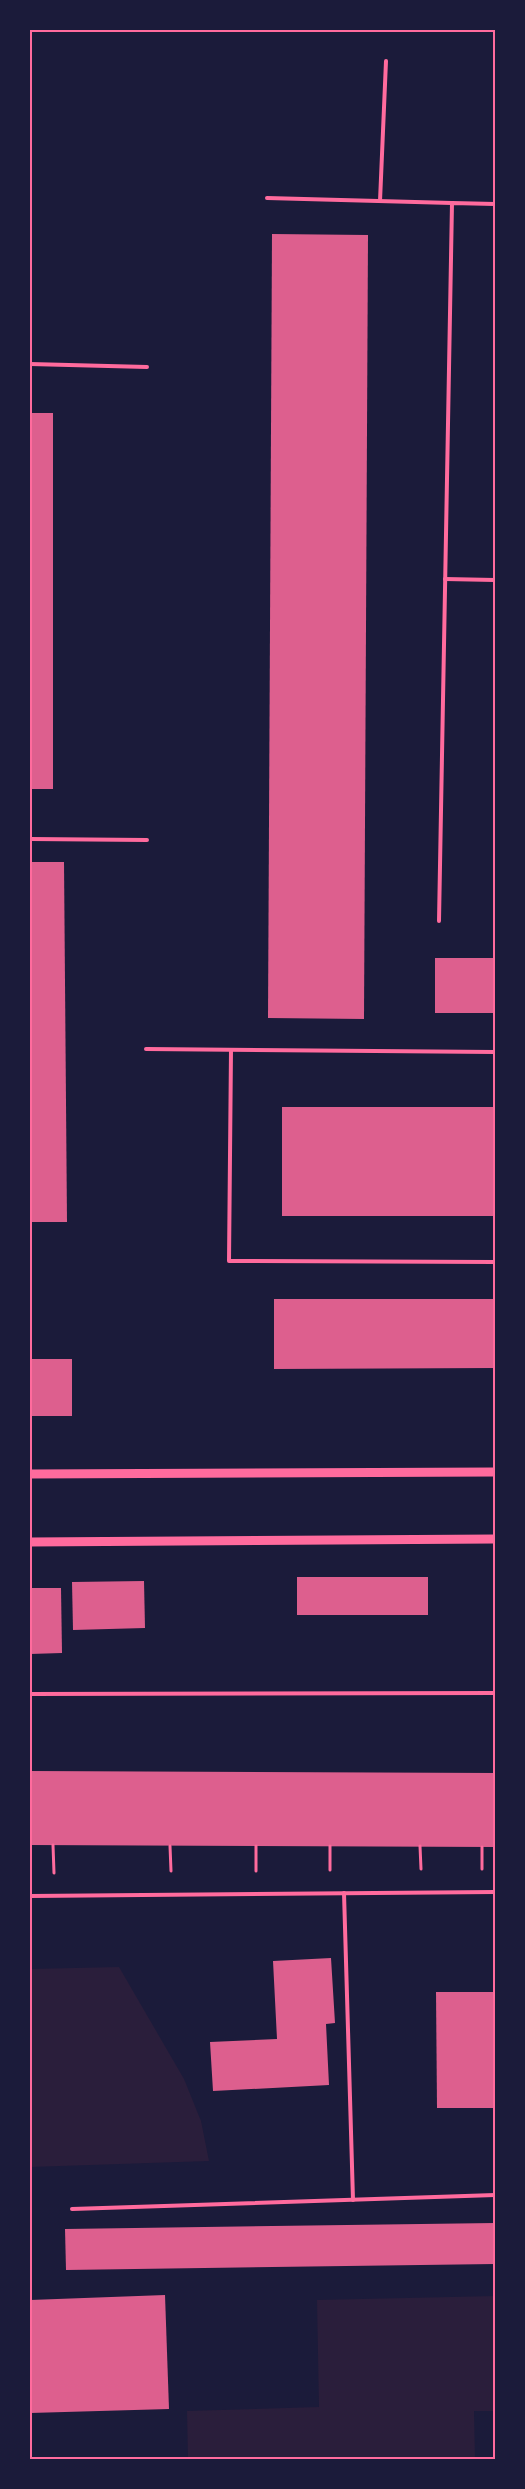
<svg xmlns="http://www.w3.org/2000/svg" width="525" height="2489" viewBox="0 0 525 2489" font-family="'Open Sans',sans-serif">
  <rect width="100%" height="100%" fill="#1b1b3a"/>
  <g fill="#2a1e3b">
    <polygon points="119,1967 184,2079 201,2121 209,2161 30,2167 30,1969"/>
    <polygon points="495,2296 495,2411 474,2411 475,2459 188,2459 187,2411 319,2407 317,2300"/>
  </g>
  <g fill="#dd5f8e">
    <polygon points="272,234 368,235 364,1019 268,1018"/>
    <rect x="30" y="413" width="23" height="376"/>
    <polygon points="30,862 64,862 67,1222 30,1222"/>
    <rect x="435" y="958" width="60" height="55"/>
    <rect x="282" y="1107" width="213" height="109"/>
    <polygon points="274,1299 495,1299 495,1368 274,1369"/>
    <rect x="30" y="1359" width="42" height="57"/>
    <rect x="297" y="1577" width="131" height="38"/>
    <polygon points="144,1581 145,1628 73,1630 72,1582"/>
    <polygon points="30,1588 61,1588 62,1653 30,1654"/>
    <polygon points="30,1771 495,1773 495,1847 30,1845"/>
    <polygon points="331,1958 335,2023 326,2024 329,2085 213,2091 210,2042 277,2039 273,1961"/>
    <polygon points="436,1992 495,1992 495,2108 437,2108"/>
    <polygon points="495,2223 495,2264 66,2270 65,2229"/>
    <polygon points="165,2295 169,2409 30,2413 30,2300"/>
  </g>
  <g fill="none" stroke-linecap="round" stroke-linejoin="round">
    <g stroke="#ff6b9d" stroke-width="3">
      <polyline points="53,1845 54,1873"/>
      <polyline points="170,1846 171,1871"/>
      <polyline points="256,1846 256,1871"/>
      <polyline points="330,1846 330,1870"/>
      <polyline points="420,1846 421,1869"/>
      <polyline points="482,1869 482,1847"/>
    </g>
    <g stroke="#ff6b9d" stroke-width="4">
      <polyline points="267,198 452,203"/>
      <polyline points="380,201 386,61"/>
      <polyline points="30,364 147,367"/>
      <polyline points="445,579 495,580"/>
      <polyline points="30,839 147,840"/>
      <polyline points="439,921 452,203 495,204"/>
      <polyline points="146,1049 495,1052"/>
      <polyline points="231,1050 229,1261 495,1262"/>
      <polyline points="30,1694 495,1693"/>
      <polyline points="344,1893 353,2200"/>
      <polyline points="30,1896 495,1892"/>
      <polyline points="72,2209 495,2195"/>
    </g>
    <g stroke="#ff6b9d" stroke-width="9">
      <polyline points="30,1474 495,1472"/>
      <polyline points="30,1542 495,1539"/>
    </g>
  </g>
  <rect width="525" height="2489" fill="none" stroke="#1b1b3a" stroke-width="62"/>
  <rect x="31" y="31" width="463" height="2427" fill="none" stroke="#ff6b9d" stroke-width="2"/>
</svg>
